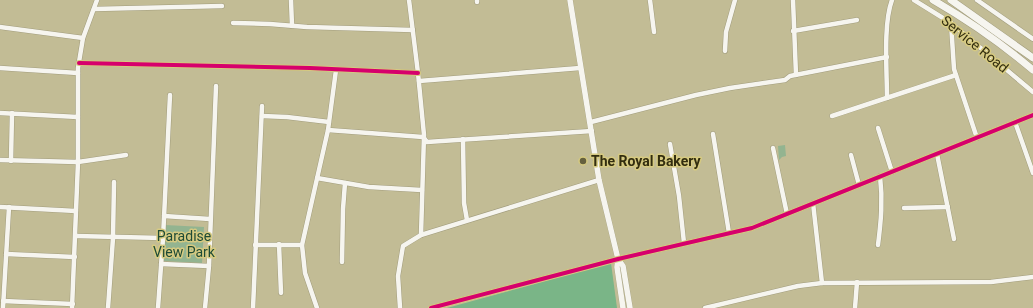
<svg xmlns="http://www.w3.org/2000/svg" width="1033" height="308" viewBox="0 0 1033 308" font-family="Roboto,sans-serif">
  <rect width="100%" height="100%" fill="#c2bc95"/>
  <g fill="#93b490">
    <polygon points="785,145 786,156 782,157 779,160 778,146"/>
    <polygon points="165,225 204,227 202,263 163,261"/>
  </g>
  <polygon fill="#7ab587" points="611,263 617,308 447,308"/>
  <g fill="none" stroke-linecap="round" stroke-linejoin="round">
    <g stroke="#a19c7d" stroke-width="5.5">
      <g id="minor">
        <polyline points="291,0 292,26"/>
        <polyline points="409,0 418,73 424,135 421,235"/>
        <polyline points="477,0 477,2"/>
        <polyline points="650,0 654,32"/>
        <polyline points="793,0 796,75"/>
        <polyline points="914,0 951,23 1033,92"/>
        <polyline points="977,0 1033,39"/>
        <polyline points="94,9 222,6"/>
        <polyline points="233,23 270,24 307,27 413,30"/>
        <polyline points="951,23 954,69 977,138"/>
        <polyline points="0,27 83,38"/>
        <polyline points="793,31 857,20"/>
        <polyline points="725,51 726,32 735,0"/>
        <polyline points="79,63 310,68 418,73"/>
        <polyline points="0,68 78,73"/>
        <polyline points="419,81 580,68"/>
        <path d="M887 98C887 71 883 24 892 0"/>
        <polyline points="0,113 78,117"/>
        <polyline points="262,116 287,117 329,122"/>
        <polyline points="832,116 956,75"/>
        <polyline points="591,122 696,95 730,88 785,80 790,76 887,57"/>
        <polyline points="1015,122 1033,173"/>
        <polyline points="878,128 892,172"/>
        <polyline points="328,130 423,137 427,142 592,131"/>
        <polyline points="713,134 729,233"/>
        <polyline points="463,139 464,203 467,220"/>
        <polyline points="670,144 679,196 684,243"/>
        <polyline points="773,148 787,214"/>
        <polyline points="937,154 954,239"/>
        <polyline points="851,155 859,185"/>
        <polyline points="0,160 78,162 126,155"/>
        <polyline points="11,161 12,113"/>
        <polyline points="317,178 369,187 422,190"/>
        <polyline points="813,203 822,283"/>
        <polyline points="0,207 76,211"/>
        <polyline points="904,208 948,207"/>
        <polyline points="164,216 210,219"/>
        <polyline points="76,236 163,238"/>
        <polyline points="279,244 281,293"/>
        <polyline points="255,245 302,245"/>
        <path d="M878 245C881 221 883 200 880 176"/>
        <polyline points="6,254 75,257"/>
        <polyline points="342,262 343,209 345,183"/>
        <polyline points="161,264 209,266"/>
        <polyline points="3,301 73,304"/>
        <polyline points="3,308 9,207"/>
        <polyline points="72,308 78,162 78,68 83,38 97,0"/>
        <polyline points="108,308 113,238 114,182"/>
        <polyline points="158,308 163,238 170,95"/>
        <polyline points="205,308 209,266 216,86"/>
        <polyline points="253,308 262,106"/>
        <polyline points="317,308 305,273 302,245 328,130 336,70"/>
        <polyline points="400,308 398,276 403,246 421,235 599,180"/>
        <polyline points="431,308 618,259 752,228 1033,115"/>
        <polyline points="705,308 798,286 822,283 991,282 1033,277"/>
        <polyline points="855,308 857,282"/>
      </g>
    </g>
    <g stroke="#a19c7d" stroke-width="6">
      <g id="tertiary">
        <polyline points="570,0 599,180 618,259 617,267 623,308"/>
        <polyline points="618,259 623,266 630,308"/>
      </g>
    </g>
    <g stroke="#a19c7d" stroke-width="8">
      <g id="primary">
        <path d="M933 0C968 20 1002 44 1033 70"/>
        <polyline points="951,0 1033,58"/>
      </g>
    </g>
    <use href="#minor" stroke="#f6f5ef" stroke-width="4.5"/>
    <use href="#tertiary" stroke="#f6f5ef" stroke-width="5.5"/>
    <use href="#primary" stroke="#f6f5ef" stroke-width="7"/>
    <g stroke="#d6ca81" stroke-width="6">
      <g id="cycleway">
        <polyline points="79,63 310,68 418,73"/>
        <polyline points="431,308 618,259 752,228 1033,115"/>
      </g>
    </g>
    <use href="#cycleway" stroke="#d6006c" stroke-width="4"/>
  </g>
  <circle fill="#65603e" stroke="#d6ca81" stroke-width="1.5" cx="583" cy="161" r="4"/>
  <g text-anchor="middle" stroke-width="3" stroke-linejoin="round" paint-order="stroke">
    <g font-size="14" fill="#332e0f" stroke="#d6ca81">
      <text transform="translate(975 44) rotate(39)" y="5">Service Road</text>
    </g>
    <g font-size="14" font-weight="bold" fill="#332e0f" stroke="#d6ca81" text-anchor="start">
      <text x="591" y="166">The Royal Bakery</text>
    </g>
    <g font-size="14" fill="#1e4b35" stroke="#d6ca81">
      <text x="184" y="241">Paradise<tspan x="184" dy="16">View Park</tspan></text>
    </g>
  </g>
</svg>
